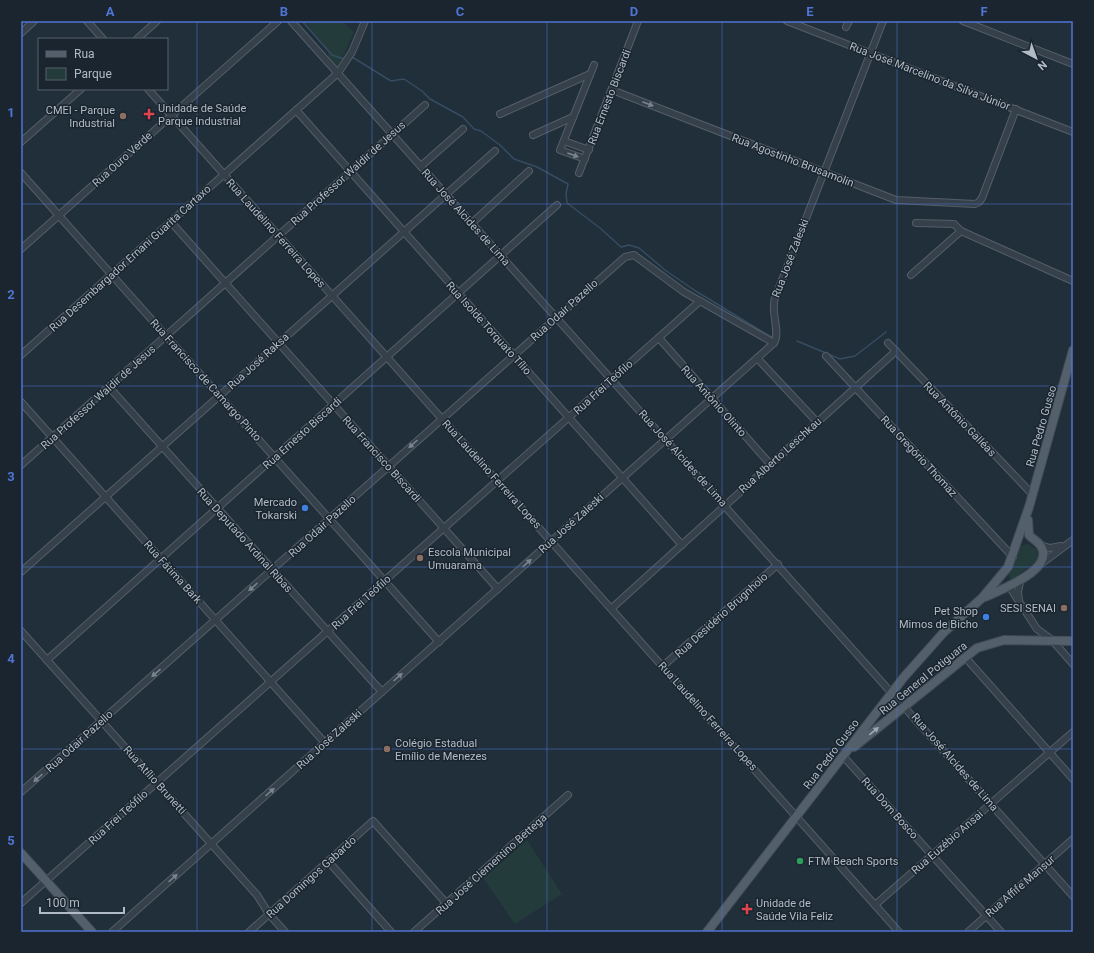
<svg xmlns="http://www.w3.org/2000/svg" width="1094" height="953" viewBox="0 0 1094 953" font-family="Roboto,sans-serif">
  <rect width="100%" height="100%" fill="#212f3a"/>
  <g fill="#233b3b">
    <polygon points="304,21 342,21 354,32 338,67 328,61 328,51"/>
    <path d="M1028 544 1037 550 1039 558C1037 561 1015 579 1011 580L1008 574 1015 562 1020 546Z"/>
    <polygon points="527,840 562,894 515,924 483,878"/>
  </g>
  <g fill="none" stroke-linecap="round" stroke-linejoin="round">
    <g stroke="#354c61" stroke-width="1.5">
      <polyline points="302,21 332,55 344,59"/>
      <polyline points="352,57 391,81 404,79 422,91 430,99 463,117 474,129 481,131 500,145 514,159 537,167 568,184 566,194 567,203 600,228 621,247 629,245 639,248 665,270 694,290 773,338"/>
      <polyline points="797,341 840,359 855,356 886,332"/>
    </g>
    <g stroke="#535e68" stroke-width="8">
      <g id="minor">
        <polyline points="87,21 103,39"/>
        <polyline points="291,21 1073,896"/>
        <polyline points="787,21 1073,132"/>
        <polyline points="963,21 1073,64"/>
        <polyline points="846,27 849,21"/>
        <polyline points="21,33 34,21"/>
        <polyline points="137,39 157,21"/>
        <polyline points="148,89 899,932"/>
        <polyline points="612,90 896,200 975,204 979,202 982,198 1016,109"/>
        <polyline points="296,110 682,545"/>
        <polyline points="500,114 590,74"/>
        <polyline points="533,135 573,117"/>
        <polyline points="564,141 589,150"/>
        <polyline points="21,142 81,89"/>
        <polyline points="585,159 560,150 594,65"/>
        <polyline points="421,166 463,129"/>
        <polyline points="21,173 439,642"/>
        <polyline points="579,173 638,21"/>
        <polyline points="171,222 498,589"/>
        <polyline points="472,223 529,171"/>
        <polyline points="916,223 954,224 961,231 1073,281"/>
        <polyline points="21,249 278,21"/>
        <polyline points="911,275 961,231"/>
        <polyline points="659,338 770,464"/>
        <polyline points="888,343 1033,495"/>
        <polyline points="21,355 338,73 352,52 365,21"/>
        <polyline points="826,356 1013,557"/>
        <polyline points="757,358 817,422"/>
        <polyline points="109,387 382,692"/>
        <polyline points="21,402 325,743"/>
        <polyline points="21,465 425,105"/>
        <polyline points="1040,545 1050,548 1061,546"/>
        <polyline points="1042,563 1073,540"/>
        <polyline points="21,572 495,151"/>
        <polyline points="1009,586 1037,629 1052,640 1073,664"/>
        <polyline points="1019,601 1018,592 1020,582"/>
        <polyline points="612,608 896,351"/>
        <polyline points="21,631 257,895 269,914 285,932"/>
        <polyline points="965,657 1073,779"/>
        <polyline points="47,660 557,205"/>
        <polyline points="663,666 778,564"/>
        <polyline points="843,756 1001,932"/>
        <polyline points="21,792 625,257 634,255 684,292 774,343"/>
        <polyline points="328,861 391,932"/>
        <polyline points="21,903 700,301"/>
        <polyline points="875,905 1073,732"/>
        <path d="M112 932 774 343C781 332 770 312 775 298L883 21"/>
        <polyline points="249,932 373,821 446,903"/>
        <polyline points="414,932 568,795"/>
        <polyline points="968,932 1073,839"/>
      </g>
    </g>
    <g stroke="#414c56" stroke-width="10">
      <g id="major">
        <path d="M985 597C1000 590 1048 572 1043 551 1041 542 1034 541 1029 535L1028 520"/>
        <polyline points="854,747 977,648 1004,640 1073,641"/>
        <polyline points="21,853 92,932"/>
        <polyline points="707,932 904,677 944,632 982,598 1008,567 1029,507 1073,350"/>
      </g>
    </g>
    <use href="#minor" stroke="#35404a" stroke-width="6"/>
    <use href="#major" stroke="#535f6a" stroke-width="8"/>
  </g>
  <defs><path id="oneway-solid" d="M-6-.8H1V-3.2L6.5 0L1 3.2V.8H-6Z"/></defs>
  <g fill="#79848e">
    <use href="#oneway-solid" transform="translate(648 104) rotate(21)"/>
    <use href="#oneway-solid" transform="translate(573 155) rotate(20)"/>
    <use href="#oneway-solid" transform="translate(413 444) rotate(138)"/>
    <use href="#oneway-solid" transform="translate(527 563) rotate(-42)"/>
    <use href="#oneway-solid" transform="translate(253 587) rotate(138)"/>
    <use href="#oneway-solid" transform="translate(156 673) rotate(139)"/>
    <use href="#oneway-solid" transform="translate(398 677) rotate(-42)"/>
    <use href="#oneway-solid" transform="translate(38 778) rotate(138)"/>
    <use href="#oneway-solid" transform="translate(270 792) rotate(-42)"/>
    <use href="#oneway-solid" transform="translate(173 878) rotate(-42)"/>
  </g>
  <use fill="#9da9b4" href="#oneway-solid" transform="translate(874 731) rotate(-39)"/>
  <path fill="none" stroke="#5074d2" stroke-width="1" stroke-opacity="0.55" d="M197 21V932M372 21V932M547 21V932M722 21V932M897 21V932M21 204H1073M21 386H1073M21 567H1073M21 749H1073"/>
  <g fill="#e0444e" stroke="#1a252f" stroke-width="1.5">
    <path d="M147 108h4v4h4v4h-4v4h-4v-4h-4v-4h4z"/>
    <path d="M745 903h4v4h4v4h-4v4h-4v-4h-4v-4h4z"/>
  </g>
  <g fill="#8d6e63" stroke="#1a252f" stroke-width="1.5">
    <circle cx="123" cy="116" r="4"/>
    <circle cx="420" cy="558" r="4"/>
    <circle cx="1064" cy="608" r="4"/>
    <circle cx="387" cy="749" r="4"/>
  </g>
  <g fill="#3f7fe0" stroke="#1a252f" stroke-width="1.5">
    <circle cx="305" cy="508" r="4"/>
    <circle cx="986" cy="617" r="4"/>
  </g>
  <circle fill="#2e9e5b" stroke="#1a252f" stroke-width="1.5" cx="800" cy="861" r="4"/>
  <g text-anchor="middle" stroke-width="3" stroke-linejoin="round" paint-order="stroke">
    <g font-size="11" fill="#b0bbc6" stroke="#1a252f">
      <text transform="translate(930 76) rotate(21)" y="4">Rua José Marcelino da Silva Júnior</text>
      <text transform="translate(609 97) rotate(-69)" y="4">Rua Ernesto Biscardi</text>
      <text transform="translate(122 159) rotate(-42)" y="4">Rua Ouro Verde</text>
      <text transform="translate(793 160) rotate(21)" y="4">Rua Agostinho Brusamolin</text>
      <text transform="translate(348 173) rotate(-42)" y="4">Rua Professor Waldir de Jesus</text>
      <text transform="translate(466 217) rotate(48)" y="4">Rua José Alcides de Lima</text>
      <text transform="translate(276 233) rotate(48)" y="4">Rua Laudelino Ferreira Lopes</text>
      <text transform="translate(130 258) rotate(-42)" y="4">Rua Desembargador Ernani Guarita Cartaxo</text>
      <text transform="translate(790 258) rotate(-69)" y="4">Rua José Zaleski</text>
      <text transform="translate(564 310) rotate(-42)" y="4">Rua Odair Pazello</text>
      <text transform="translate(489 328) rotate(48)" y="4">Rua Isolde Torquato Tílio</text>
      <text transform="translate(258 361) rotate(-42)" y="4">Rua José Raksa</text>
      <text transform="translate(206 380) rotate(48)" y="4">Rua Francisco de Camargo Pinto</text>
      <text transform="translate(603 387) rotate(-42)" y="4">Rua Frei Teófilo</text>
      <text transform="translate(98 397) rotate(-42)" y="4">Rua Professor Waldir de Jesus</text>
      <text transform="translate(714 401) rotate(48)" y="4">Rua Antônio Olinto</text>
      <text transform="translate(960 419) rotate(46)" y="4">Rua Antônio Galléas</text>
      <text transform="translate(1041 426) rotate(-74)" y="4">Rua Pedro Gusso</text>
      <text transform="translate(302 433) rotate(-42)" y="4">Rua Ernesto Biscardi</text>
      <text transform="translate(780 455) rotate(-42)" y="4">Rua Alberto Leschkau</text>
      <text transform="translate(919 456) rotate(47)" y="4">Rua Gregório Thomaz</text>
      <text transform="translate(683 458) rotate(48)" y="4">Rua José Alcides de Lima</text>
      <text transform="translate(382 459) rotate(48)" y="4">Rua Francisco Biscardi</text>
      <text transform="translate(492 474) rotate(48)" y="4">Rua Laudelino Ferreira Lopes</text>
      <text transform="translate(571 523) rotate(-42)" y="4">Rua José Zaleski</text>
      <text transform="translate(322 526) rotate(-42)" y="4">Rua Odair Pazello</text>
      <text transform="translate(245 540) rotate(48)" y="4">Rua Deputado Ardinal Ribas</text>
      <text transform="translate(173 572) rotate(48)" y="4">Rua Fátima Bark</text>
      <text transform="translate(361 602) rotate(-42)" y="4">Rua Frei Teófilo</text>
      <text transform="translate(721 615) rotate(-42)" y="4">Rua Desidério Brugnholo</text>
      <text transform="translate(923 678) rotate(-39)" y="4">Rua General Potiguara</text>
      <text transform="translate(708 716) rotate(48)" y="4">Rua Laudelino Ferreira Lopes</text>
      <text transform="translate(329 739) rotate(-42)" y="4">Rua José Zaleski</text>
      <text transform="translate(79 741) rotate(-42)" y="4">Rua Odair Pazello</text>
      <text transform="translate(831 754) rotate(-53)" y="4">Rua Pedro Gusso</text>
      <text transform="translate(955 762) rotate(49)" y="4">Rua José Alcides de Lima</text>
      <text transform="translate(155 780) rotate(48)" y="4">Rua Atílio Brunetti</text>
      <text transform="translate(890 808) rotate(48)" y="4">Rua Dom Bosco</text>
      <text transform="translate(118 817) rotate(-42)" y="4">Rua Frei Teófilo</text>
      <text transform="translate(947 842) rotate(-41)" y="4">Rua Euzébio Ansai</text>
      <text transform="translate(491 864) rotate(-42)" y="4">Rua José Clementino Bettega</text>
      <text transform="translate(311 877) rotate(-42)" y="4">Rua Domingos Gabardo</text>
      <text transform="translate(1020 886) rotate(-41)" y="4">Rua Affife Mansur</text>
    </g>
    <g font-size="11" fill="#b0bbc6" stroke="#1a252f" text-anchor="start">
      <text x="158" y="112">Unidade de Saúde<tspan x="158" dy="13">Parque Industrial</tspan></text>
      <text x="115" y="114" text-anchor="end">CMEI - Parque<tspan x="115" dy="13">Industrial</tspan></text>
      <text x="297" y="506" text-anchor="end">Mercado<tspan x="297" dy="13">Tokarski</tspan></text>
      <text x="428" y="556">Escola Municipal<tspan x="428" dy="13">Umuarama</tspan></text>
      <text x="1056" y="612" text-anchor="end">SESI SENAI</text>
      <text x="978" y="615" text-anchor="end">Pet Shop<tspan x="978" dy="13">Mimos de Bicho</tspan></text>
      <text x="395" y="747">Colégio Estadual<tspan x="395" dy="13">Emílio de Menezes</tspan></text>
      <text x="808" y="865">FTM Beach Sports</text>
      <text x="756" y="907">Unidade de<tspan x="756" dy="13">Saúde Vila Feliz</tspan></text>
    </g>
  </g>
  <rect width="1094" height="953" fill="none" stroke="#1a252f" stroke-width="44"/>
  <rect x="38" y="38" width="130" height="52" fill="#1a252f" stroke="#56616b"/>
  <rect x="46" y="51" width="20" height="6" fill="#535f6a" stroke="#56616b"/>
  <text x="74" y="58" font-size="12" fill="#b0bbc6">Rua</text>
  <rect x="46" y="68" width="20" height="12" fill="#233b3b" stroke="#56616b"/>
  <text x="74" y="78" font-size="12" fill="#b0bbc6">Parque</text>
  <g transform="translate(1036 58) rotate(139)" stroke="#1a252f" stroke-width="3" paint-order="stroke">
  <path d="M0-3L7 15L0 10L-7 15Z" fill="#b0bbc6"/>
  <text y="-6" font-size="11" font-weight="bold" text-anchor="middle" fill="#b0bbc6">N</text>
  </g>
  <path d="M40 907v6h84v-6" fill="none" stroke="#b0bbc6" stroke-width="2"/>
  <text x="46" y="907" font-size="12" fill="#b0bbc6" stroke="#1a252f" stroke-width="3" paint-order="stroke">100 m</text>
  <rect x="22" y="22" width="1050" height="909" fill="none" stroke="#5074d2" stroke-width="1.5"/>
  <g font-size="13" text-anchor="middle" font-weight="bold" fill="#5074d2">
    <text x="110" y="16">A</text>
    <text x="284" y="16">B</text>
    <text x="460" y="16">C</text>
    <text x="634" y="16">D</text>
    <text x="810" y="16">E</text>
    <text x="984" y="16">F</text>
    <text x="11" y="117">1</text>
    <text x="11" y="299">2</text>
    <text x="11" y="481">3</text>
    <text x="11" y="663">4</text>
    <text x="11" y="845">5</text>
  </g>
</svg>
